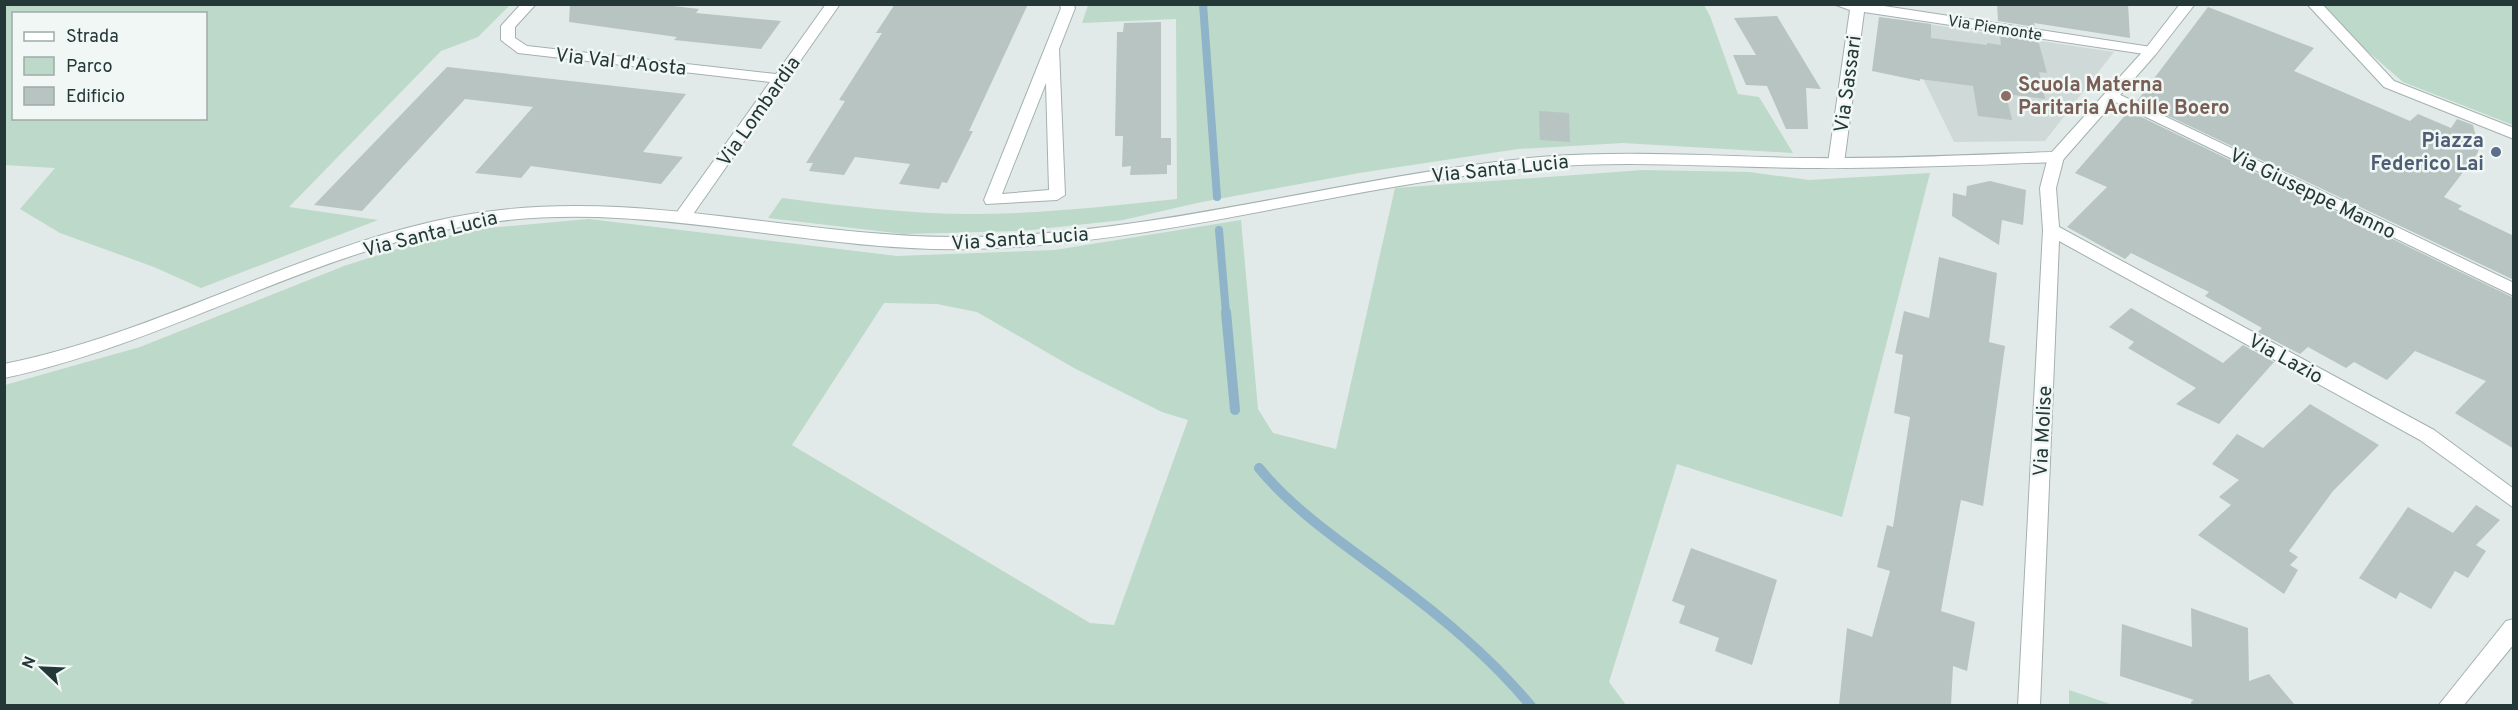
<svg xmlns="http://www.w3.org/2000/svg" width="2518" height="710" viewBox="0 0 2518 710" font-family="Overpass,sans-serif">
  <rect width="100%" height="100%" fill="#e1eae8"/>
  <polygon fill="#cfd9d7" points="1894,19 2114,52 2045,141 1954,142"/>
  <g fill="#bcd9ca" fill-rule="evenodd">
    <path d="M4 5 5 4 510 5 478 37 441 51 289 207 378 220 201 288 154 267 60 233 20 209 55 168 5 165ZM14 14H206V118H14Z"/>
    <path d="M1088 5H1704L1710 16 1738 94 1759 97 1793 153 1623 143 1518 149 1359 173 1197 203 1123 220 1021 231 904 234 768 218 782 198C844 206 909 214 972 214 1041 214 1109 206 1177 199L1176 19 1082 23Z"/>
    <polygon points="2324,5 2513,5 2513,125 2403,82 2365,49"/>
    <path d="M1643 170 1749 172 1809 180 1930 173 1842 517 1677 464 1609 682 1626 705H5V385L140 347 344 266 425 240 488 228 589 219 897 256 1055 250 1241 220 1258 409 1273 433 1336 449 1395 188ZM884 303 937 304 977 312 1074 368 1162 412 1188 420 1114 625 1090 623 792 445Z"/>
    <polygon points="2069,690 2113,705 2069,705"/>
  </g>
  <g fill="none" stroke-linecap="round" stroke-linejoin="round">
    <g stroke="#8fb3c9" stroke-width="8">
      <polyline points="1203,4 1217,197"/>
      <polyline points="1219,230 1226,313"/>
    </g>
    <g stroke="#8fb3c9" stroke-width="10">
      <polyline points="1226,312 1235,410"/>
      <path d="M1259 468C1296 513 1346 545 1392 580 1443 618 1490 657 1531 706"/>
    </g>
  </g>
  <g fill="#b7c4c1">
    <polygon points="570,4 656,4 699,9 696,13 781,21 761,49 674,40 677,37 569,22"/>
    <polygon points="895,4 1028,4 969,131 973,131 947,183 942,182 939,189 899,184 910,164 855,157 844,175 809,171 813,163 806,163 845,101 839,100 882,33 876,33"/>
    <polygon points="1997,4 2128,4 2130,38 2034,23 2035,27 1998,21"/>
    <polygon points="2208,7 2314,48 2294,71 2410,121 2418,114 2451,128 2457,119 2473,125 2479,149 2477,154 2444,197 2462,206 2458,209 2514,236 2514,280 2137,101"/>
    <polygon points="1777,16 1821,89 1806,88 1808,129 1786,129 1767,86 1746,85 1733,55 1756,55 1734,18"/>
    <polygon points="1879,17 1931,24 1931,38 1987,45 1987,43 2001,45 2000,35 2038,40 2047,73 2039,72 2045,99 2006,94 2012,120 1978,116 1973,86 1920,79 1920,81 1872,71"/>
    <polygon points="1161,22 1161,138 1171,138 1171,165 1167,165 1167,174 1130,175 1131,166 1122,167 1123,136 1115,136 1117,32 1123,32 1124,23"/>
    <polygon points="447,67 686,94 643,152 683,157 661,184 531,166 521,178 475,173 533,107 465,99 362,211 314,205"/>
    <polygon points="1539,111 1569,113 1570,142 1540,140"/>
    <polygon points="2129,111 2514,298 2514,449 2455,413 2486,381 2415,351 2387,380 2354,362 2346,368 2308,347 2300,354 2258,332 2262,328 2205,296 2209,292 2131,253 2125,259 2067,227 2107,187 2075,173"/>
    <polygon points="1990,181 2026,190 2023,225 2002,220 1999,245 1952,216 1953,193 1966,196 1967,186"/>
    <polygon points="1939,257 1997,273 1989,342 2005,346 1983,506 1961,500 1941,611 1975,622 1967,671 1953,666 1951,705 1839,705 1847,628 1872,637 1890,571 1877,567 1887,525 1893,527 1910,417 1894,413 1903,355 1895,353 1904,311 1929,318"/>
    <polygon points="2131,308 2223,363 2243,345 2274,362 2219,424 2176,404 2196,388 2128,348 2134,342 2109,327"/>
    <polygon points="2310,404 2379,445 2333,491 2289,551 2298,557 2290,565 2298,570 2284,594 2198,535 2231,505 2219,497 2239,480 2212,464 2237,434 2263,448"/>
    <polygon points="2476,505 2500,520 2476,545 2486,551 2468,578 2455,571 2431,609 2400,592 2396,599 2359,578 2408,507 2453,533"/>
    <polygon points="1691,548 1777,580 1752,665 1715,651 1719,638 1679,623 1685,606 1672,601"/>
    <polygon points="2191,608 2248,628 2249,681 2269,674 2295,705 2191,705 2191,702 2194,700 2120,676 2122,624 2192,647"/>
  </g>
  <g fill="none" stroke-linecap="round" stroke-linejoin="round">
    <g stroke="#a4b1af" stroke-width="2">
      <g id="minor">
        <polygon points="521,4 536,4 515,27 515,38 527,46 776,74 826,4 840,4 689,220 677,220 675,216 677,212 770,82 518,53 501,40 501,26"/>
        <path d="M1059 4H1073L1075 8 1059 49 1065 195 1057 200 986 204 984 200 1061 8ZM1046 83 1049 190 1002 194Z"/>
        <polygon points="1833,4 1871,4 2151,47 2158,51 2151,55 1864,12 1844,163 1836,168 1828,163 1850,10"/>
        <polygon points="2307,4 2322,4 2394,81 2514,128 2514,139 2384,87"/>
        <polygon points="2112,91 2514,283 2514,296 2107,98 2105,95 2107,92"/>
        <polygon points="2056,152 2064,157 2056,188 2059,227 2434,430 2514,489 2514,508 2420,440 2059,241 2040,706 2018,706 2043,230 2040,188 2048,157"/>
        <polygon points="2514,619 2514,644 2463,706 2438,706 2506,621"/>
      </g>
    </g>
    <g stroke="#a4b1af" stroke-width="2">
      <path id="tertiary" d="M2180 4H2195L2156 54 2062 161 2056 162C1972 165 1888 169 1805 168 1717 167 1630 160 1543 167 1351 183 1165 244 973 249 804 253 640 196 472 225 309 252 165 344 4 378V364C165 332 309 241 471 214 639 186 803 240 971 237 1163 234 1349 175 1540 157 1626 150 1714 156 1801 158 1885 159 1968 155 2052 152L2146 48Z"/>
    </g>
    <use href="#minor" fill="#fff" fill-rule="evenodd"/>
    <use href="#tertiary" fill="#fff" fill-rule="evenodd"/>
  </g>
  <circle fill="#8d6e63" stroke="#f1f7f5" stroke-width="2" cx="2006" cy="96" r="6"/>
  <circle fill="#5c6f8a" stroke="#f1f7f5" stroke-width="2" cx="2496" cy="152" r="6"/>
  <g text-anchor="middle" stroke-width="5" stroke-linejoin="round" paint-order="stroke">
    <g font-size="16" fill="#233837" stroke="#f1f7f5">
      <text transform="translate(1995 27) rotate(9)" y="6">Via Piemonte</text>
    </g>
    <g font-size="20" fill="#233837" stroke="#f1f7f5">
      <text transform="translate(621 61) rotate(6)" y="7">Via Val d'Aosta</text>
      <text transform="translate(1847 84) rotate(-82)" y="7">Via Sassari</text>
      <text transform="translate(758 111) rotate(-55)" y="7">Via Lombardia</text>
      <text transform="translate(1500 168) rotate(-6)" y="7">Via Santa Lucia</text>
      <text transform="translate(2313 193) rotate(26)" y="7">Via Giuseppe Manno</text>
      <text transform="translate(430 233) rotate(-14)" y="7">Via Santa Lucia</text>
      <text transform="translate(1020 238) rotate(-4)" y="7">Via Santa Lucia</text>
      <text transform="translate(2286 358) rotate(29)" y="7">Via Lazio</text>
      <text transform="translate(2042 431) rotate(-87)" y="7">Via Molise</text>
    </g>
    <g font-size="20" font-weight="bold" fill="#785e54" stroke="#f1f7f5" text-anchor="start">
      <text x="2018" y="91">Scuola Materna<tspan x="2018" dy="23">Paritaria Achille Boero</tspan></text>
    </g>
    <g font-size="20" font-weight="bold" fill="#4e5e75" stroke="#f1f7f5" text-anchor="end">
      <text x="2484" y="147">Piazza<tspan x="2484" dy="23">Federico Lai</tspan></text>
    </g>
  </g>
  <rect width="2518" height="710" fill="none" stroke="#233837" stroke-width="12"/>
  <rect x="12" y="12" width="195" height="108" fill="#f1f7f5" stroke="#9faba9" stroke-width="1.5"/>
  <rect x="24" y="32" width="30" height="9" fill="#ffffff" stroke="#9faba9" stroke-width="1.5"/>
  <text x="66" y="42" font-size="18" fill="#233837">Strada</text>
  <rect x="24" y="57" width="30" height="18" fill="#bcd9ca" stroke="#9faba9" stroke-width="1.5"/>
  <text x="66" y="72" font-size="18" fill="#233837">Parco</text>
  <rect x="24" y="87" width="30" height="18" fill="#b7c4c1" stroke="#9faba9" stroke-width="1.5"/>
  <text x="66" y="102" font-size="18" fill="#233837">Edificio</text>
  <g transform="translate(42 668) rotate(293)" stroke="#f1f7f5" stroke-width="4.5" paint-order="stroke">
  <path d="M0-4.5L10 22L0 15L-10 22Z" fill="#233837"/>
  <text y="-9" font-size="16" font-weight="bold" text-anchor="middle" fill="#233837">N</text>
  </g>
</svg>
